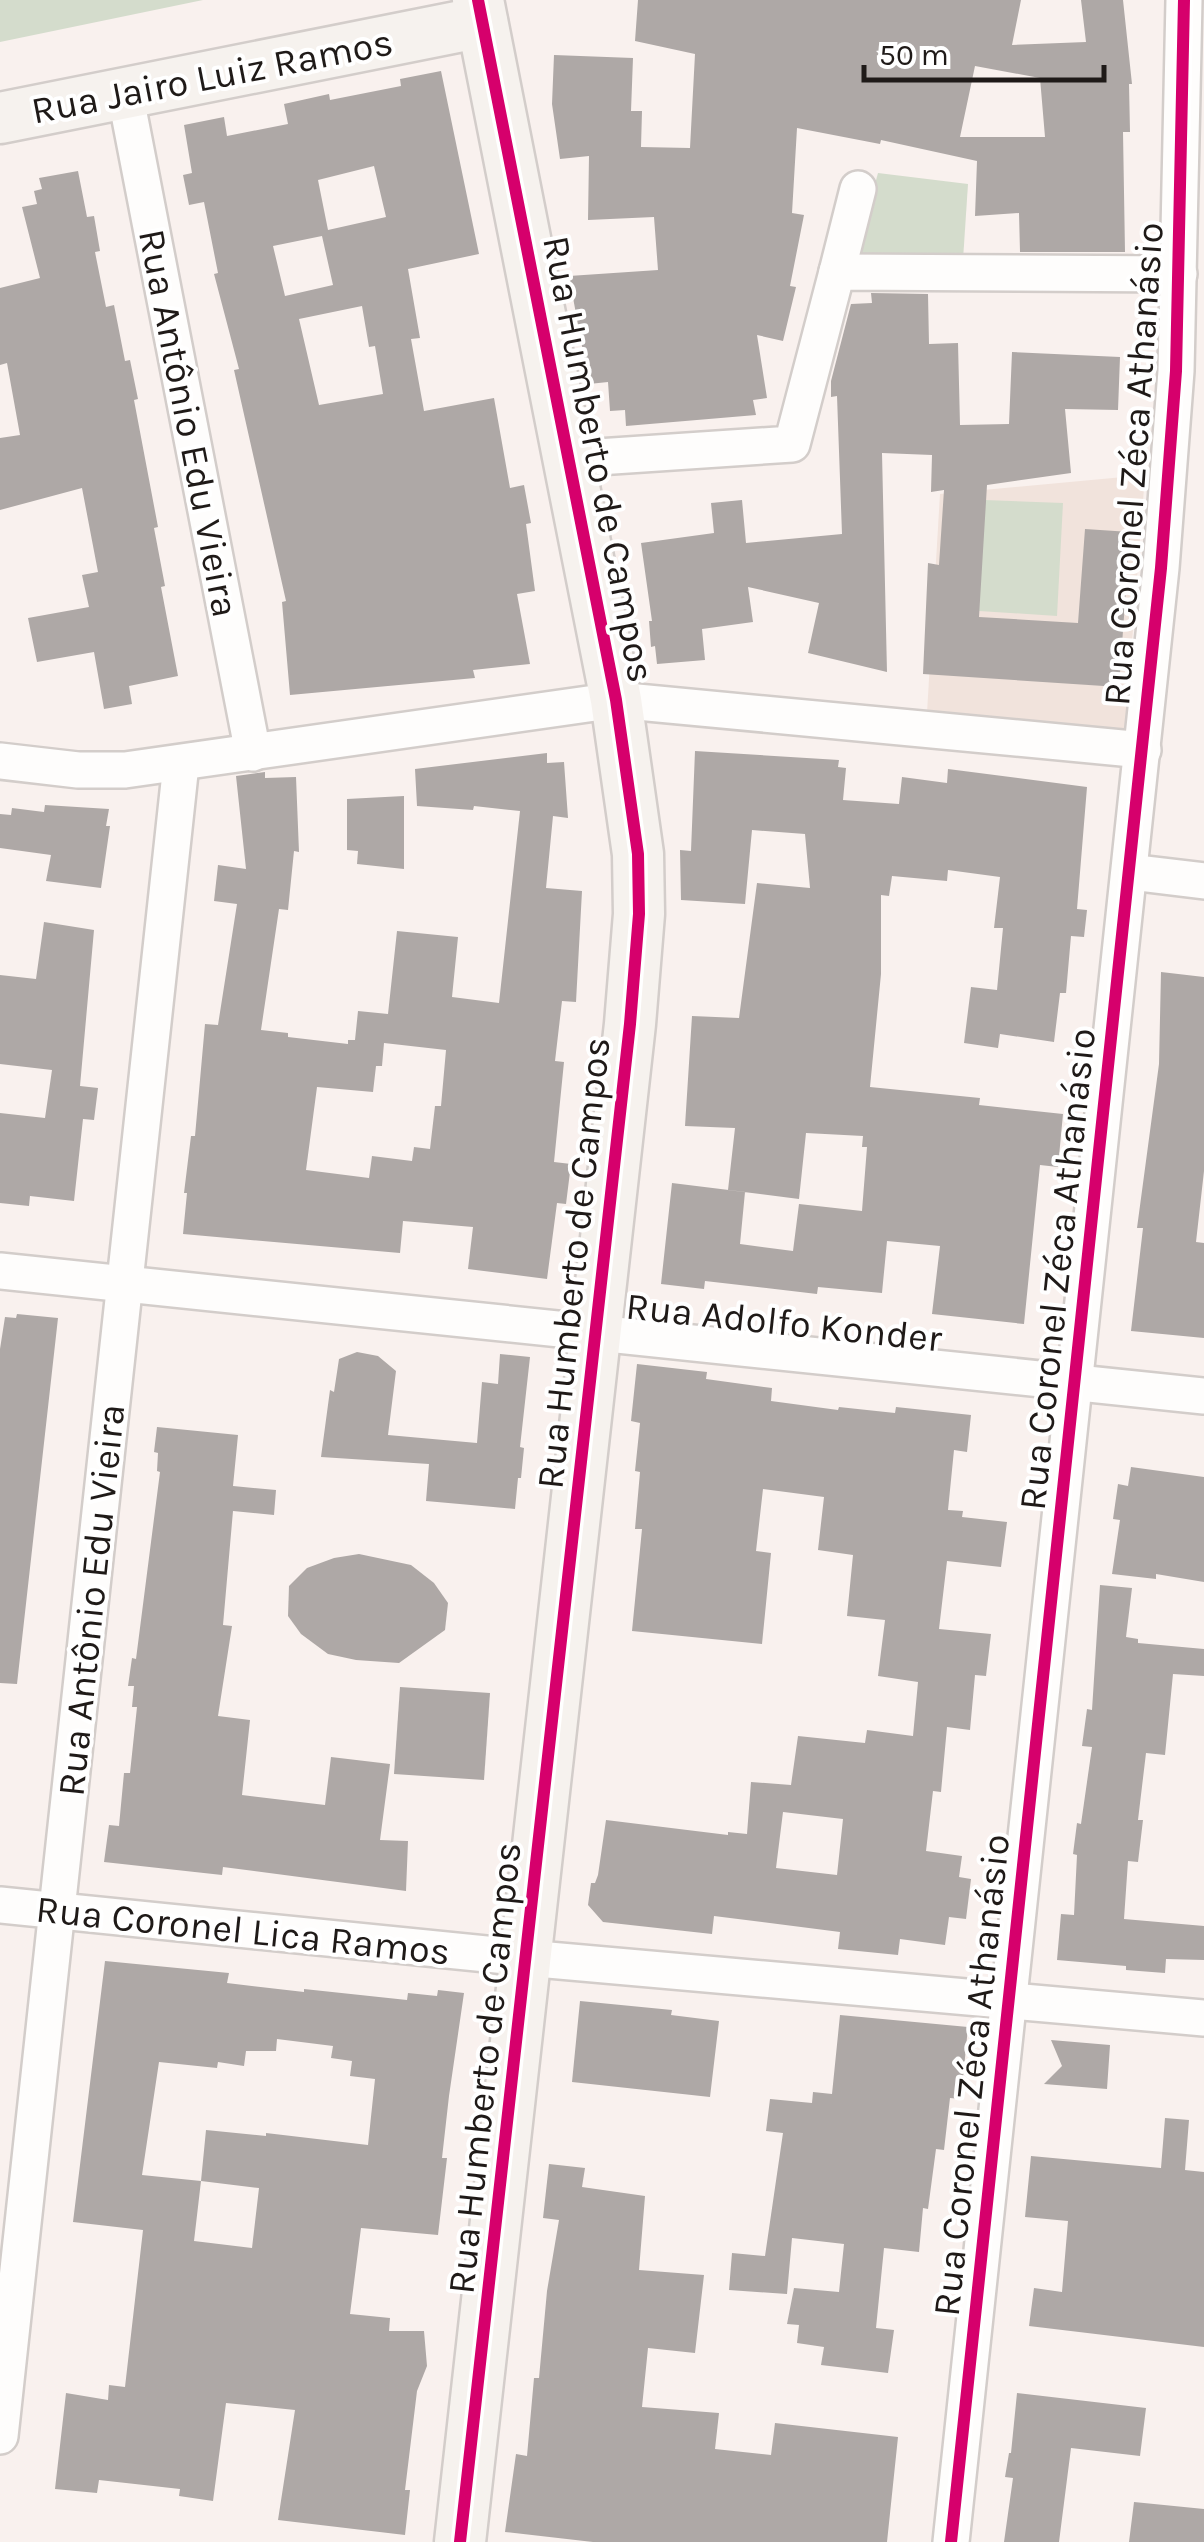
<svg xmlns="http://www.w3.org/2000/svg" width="1204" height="2542" viewBox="0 0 1204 2542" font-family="Karla,sans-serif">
  <rect width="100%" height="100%" fill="#f9f1ee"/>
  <polygon fill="#f1e3dc" points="1145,475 1125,732 927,713 940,494"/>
  <g fill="#d4dccc">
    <polygon points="0,0 203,0 0,42"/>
    <polygon points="878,173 968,184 963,260 854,260"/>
    <polygon points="984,500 1063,503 1057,616 979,611"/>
  </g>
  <g fill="#aea8a6" fill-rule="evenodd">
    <path d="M638 0H1021L1012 45 1086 42 1081 0H1123L1132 84H1129L1130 132H1123L1125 252H1020L1019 213 975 216 977 161 881 140 880 144 797 128 792 213 804 215 790 286 796 287 783 341 757 335 767 398 753 400 756 415 626 426 625 410 610 411 608 382 589 384 569 276 658 270 654 217 588 220 589 156 560 159 552 104 554 55 633 58 631 111H642L641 147 690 148 695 54 635 41ZM975 66 1040 78 1045 137H960Z"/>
    <path d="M441 71 479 254 408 269 420 338 411 339 424 411 494 398 510 488 524 485 531 523 526 524 535 591 517 594 530 664 473 670 475 678 290 695 282 602 286 601 234 370 239 369 214 274 218 273 204 202 189 205 183 175 192 173 184 125 224 117 227 136 288 124 284 104 329 94 330 100 401 86 400 79ZM374 166 386 217 328 230 318 180ZM322 236 333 285 285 296 273 246ZM362 306 369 347 375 346 383 394 319 405 299 319Z"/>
    <polygon points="78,171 87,217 94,216 100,251 95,252 106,307 114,305 125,361 130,360 138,399 134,400 158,527 154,528 165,586 161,587 178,676 129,686 132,704 104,709 94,652 37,662 28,618 89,607 82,575 98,572 82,488 0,510 0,438 20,435 7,363 0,365 0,288 40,278 22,207 37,204 34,191 42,189 39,178"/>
    <polygon points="871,293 928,294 929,344 958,343 960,425 1009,424 1012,352 1120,357 1118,410 1065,409 1071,473 987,485 979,617 1078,623 1085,529 1130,532 1119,687 923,674 928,563 939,565 944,490 931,492 932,455 882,453 887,672 808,653 819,603 748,587 753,622 702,629 705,660 657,664 655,646 651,647 649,621 652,621 641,543 714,533 711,503 742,500 746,543 842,534 837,396 831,397 831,381 851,304 872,303"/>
    <polygon points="695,751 839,760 838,767 846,768 843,800 899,804 902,777 947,783 948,769 1087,787 1077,909 1087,910 1084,937 1071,936 1066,993 1060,993 1054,1042 1000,1034 998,1048 964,1043 971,987 997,990 1003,928 994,928 1000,877 948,870 947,881 892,876 889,896 881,895 881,974 870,1087 980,1098 979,1105 1063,1114 1058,1167 1040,1165 1024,1324 932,1314 940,1246 887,1241 882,1293 818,1287 817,1294 705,1281 704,1289 661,1284 672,1183 745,1192 740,1244 793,1251 799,1204 862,1211 867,1147 862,1147 863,1136 806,1133 799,1199 728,1190 735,1128 685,1126 692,1016 739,1018 757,883 810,888 805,834 752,830 745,904 681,900 680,850 691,851"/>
    <path d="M547 753V763L564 762 568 818 553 816 546 888 582 891 576 1002 562 1001 555 1061 564 1062 554 1162 571 1164 566 1204 557 1203 547 1279 468 1269 473 1227 403 1221 400 1253 183 1234 187 1193H184L191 1136H195L205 1024 218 1025 237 904 214 901 218 865 246 869 236 776 265 772V778L296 777 299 852 294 851 288 910 279 909 261 1030 288 1033V1037L348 1044V1040H355L358 1011 388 1014 397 931 458 937 452 997 499 1003 520 811 474 806 473 810 417 806 415 769ZM384 1043 446 1050 441 1106H435L430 1149 414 1147 412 1161 372 1156 369 1178 306 1170 317 1087 373 1092 376 1066H382Z"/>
    <polygon points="404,796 404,869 357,864 358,851 347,850 347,799"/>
    <polygon points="45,805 109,809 106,826 110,826 101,888 46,881 51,855 0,848 0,814 11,815 12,808 44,812"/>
    <polygon points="44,922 94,930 80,1086 98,1088 94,1120 83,1119 74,1201 30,1196 29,1206 0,1203 0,1113 45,1118 52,1070 0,1064 0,975 36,979"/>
    <polygon points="1161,972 1204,977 1204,1171 1196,1242 1204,1243 1204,1338 1131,1331 1143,1228 1137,1228 1159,1064"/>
    <polygon points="17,1314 58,1318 17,1684 0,1683 0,1349 5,1317 16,1318"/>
    <polygon points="357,1352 378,1356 396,1371 388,1435 477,1443 482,1382 498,1384 500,1354 530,1357 520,1447 524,1448 521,1478 518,1478 515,1509 426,1501 429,1464 321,1457 330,1390 334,1392 339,1359"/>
    <path d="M637 1364 707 1372 706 1379 772 1388 771 1401 838 1410 839 1407 895 1413 896 1407 971 1415 967 1452 954 1450 948 1510 963 1511 962 1517 1007 1522 1001 1567 947 1561 939 1629 991 1634 986 1676 975 1675 970 1730 947 1727 941 1792 933 1791 926 1851 962 1856 959 1877 971 1879 966 1919 949 1917 945 1945 900 1939 898 1955 838 1949 840 1932 714 1916 712 1934 603 1922 588 1905 591 1883H595L598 1875 606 1820 728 1835V1832L747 1834 751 1782 791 1785 798 1736 865 1743 867 1730 913 1736 918 1682 878 1676 885 1620 847 1616 853 1555 818 1550 824 1497 763 1489 756 1551 771 1553 762 1644 632 1631 642 1529H635L640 1472 635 1471 640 1423 631 1421ZM783 1812 843 1819 837 1875 776 1868Z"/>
    <polygon points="157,1427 238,1435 233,1486 276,1490 274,1515 233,1511 223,1625 232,1626 218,1716 250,1720 242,1795 325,1805 331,1757 390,1764 380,1840 408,1841 406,1891 223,1867 222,1875 104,1862 109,1825 119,1826 124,1773 130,1773 137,1707 132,1707 134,1686 128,1686 132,1658 136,1659 160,1472 157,1471 158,1453 154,1452"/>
    <polygon points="1131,1467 1204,1477 1204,1582 1156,1574 1156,1579 1112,1574 1120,1520 1113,1519 1118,1484 1128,1486"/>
    <polygon points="359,1554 411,1565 434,1583 448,1603 445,1630 399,1663 356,1660 328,1654 301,1634 288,1616 289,1586 307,1568 334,1558"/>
    <polygon points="1100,1585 1132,1588 1126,1637 1138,1639 1138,1643 1204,1649 1204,1676 1173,1674 1165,1755 1146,1753 1138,1820 1143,1820 1138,1862 1128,1861 1124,1919 1204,1926 1204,1960 1166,1959 1165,1973 1126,1970 1126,1966 1057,1960 1061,1914 1074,1915 1077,1855 1073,1854 1077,1823 1081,1824 1092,1747 1082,1746 1087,1709 1092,1710"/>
    <polygon points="400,1687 490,1693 484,1780 394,1774"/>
    <path d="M105 1961 229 1973 227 1983 304 1992V1989L407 2000 408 1993 437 1996 438 1990 464 1993 449 2096 442 2158H447L438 2235 361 2228 350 2314 390 2318 389 2331H424L427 2366 417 2391 405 2490H410L405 2535 278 2520 295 2410 226 2403 213 2501 179 2496 180 2489 99 2480 97 2493 55 2489 66 2393 108 2400 109 2385 125 2387 143 2230 73 2222ZM277 2039 333 2046 331 2058 352 2061 350 2076 375 2079 368 2145 266 2133V2136L206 2130 201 2181 142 2175 159 2062 217 2068 218 2062 244 2066 246 2051H276ZM201 2181 259 2188 252 2248 194 2241Z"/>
    <polygon points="580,2001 672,2010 671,2015 719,2021 710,2097 572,2082"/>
    <polygon points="840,2015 968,2027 961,2099 950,2098 944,2150 936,2149 928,2209 923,2208 919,2252 884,2248 876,2328 894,2330 888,2373 821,2365 824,2347 797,2343 799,2325 787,2324 794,2288 839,2292 844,2244 792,2238 787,2294 729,2290 732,2253 765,2256 783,2133 766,2131 770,2099 812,2103 813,2092 832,2094"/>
    <polygon points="1051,2040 1110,2045 1107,2089 1044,2084 1062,2066"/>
    <polygon points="1165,2118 1189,2120 1185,2170 1204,2172 1204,2347 1029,2326 1034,2288 1062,2292 1068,2221 1025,2217 1031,2156 1161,2168"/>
    <polygon points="549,2164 585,2168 582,2187 645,2196 639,2270 704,2275 695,2353 648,2348 642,2407 719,2413 715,2449 771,2455 775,2423 898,2437 887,2542 593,2542 505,2532 516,2454 527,2456 534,2378 539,2378 547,2291 559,2220 543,2218"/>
    <polygon points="1017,2393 1146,2408 1140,2456 1071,2448 1059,2542 1004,2542 1013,2478 1005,2477 1009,2453 1011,2453"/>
    <polygon points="1134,2502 1204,2509 1204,2542 1129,2542"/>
  </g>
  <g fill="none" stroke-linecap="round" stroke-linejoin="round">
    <g stroke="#d3cdca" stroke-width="40">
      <g id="minor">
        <polyline points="125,93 253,753"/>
        <polyline points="837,272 858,189"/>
        <polyline points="568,459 792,444 837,272 1179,274"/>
        <polyline points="0,761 78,770 125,770 616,700 1143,750"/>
        <polyline points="1130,872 1204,881"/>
        <polyline points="0,1271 1204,1396"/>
        <polyline points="0,1905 526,1958 1204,2018"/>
        <polyline points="0,2436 181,764"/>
        <polyline points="951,2542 1161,568 1176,371 1184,0"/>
      </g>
    </g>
    <g stroke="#d3cdca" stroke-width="55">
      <g id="secondary">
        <polyline points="0,118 482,22"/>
        <polyline points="460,2542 630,1024 639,914 638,854 616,700 478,0"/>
      </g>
    </g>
    <use href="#minor" stroke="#fefdfc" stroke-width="35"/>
    <use href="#secondary" stroke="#f6f2ee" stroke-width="50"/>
    <g stroke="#fff" stroke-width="19">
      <g id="cycleway">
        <polyline points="460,2542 630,1024 639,914 638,854 616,700 478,0"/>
        <polyline points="951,2542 1161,568 1176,371 1184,0"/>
      </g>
    </g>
    <use href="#cycleway" stroke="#d6006c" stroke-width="12"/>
  </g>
  <g text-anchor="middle" stroke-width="8" stroke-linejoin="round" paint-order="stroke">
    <g font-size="38" fill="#1f1a18" stroke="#fff">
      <text transform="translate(212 76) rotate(-11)" y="13">Rua Jairo Luiz Ramos</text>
      <text transform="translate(189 423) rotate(79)" y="13">Rua Antônio Edu Vieira</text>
      <text transform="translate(599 459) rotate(79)" y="13">Rua Humberto de Campos</text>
      <text transform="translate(1133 464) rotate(-86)" y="13">Rua Coronel Zéca Athanásio</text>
      <text transform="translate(573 1263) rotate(-84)" y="13">Rua Humberto de Campos</text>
      <text transform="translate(1057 1269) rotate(-84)" y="13">Rua Coronel Zéca Athanásio</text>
      <text transform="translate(784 1322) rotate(6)" y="13">Rua Adolfo Konder</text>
      <text transform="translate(91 1600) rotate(-84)" y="13">Rua Antônio Edu Vieira</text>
      <text transform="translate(243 1930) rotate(6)" y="13">Rua Coronel Lica Ramos</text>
      <text transform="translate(484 2068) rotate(-84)" y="13">Rua Humberto de Campos</text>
      <text transform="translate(971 2075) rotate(-84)" y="13">Rua Coronel Zéca Athanásio</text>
    </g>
  </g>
  <path d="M864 65v15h240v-15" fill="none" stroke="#1f1a18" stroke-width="5"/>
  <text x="879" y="65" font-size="30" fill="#1f1a18" stroke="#ffffff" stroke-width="8" paint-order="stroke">50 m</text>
</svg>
